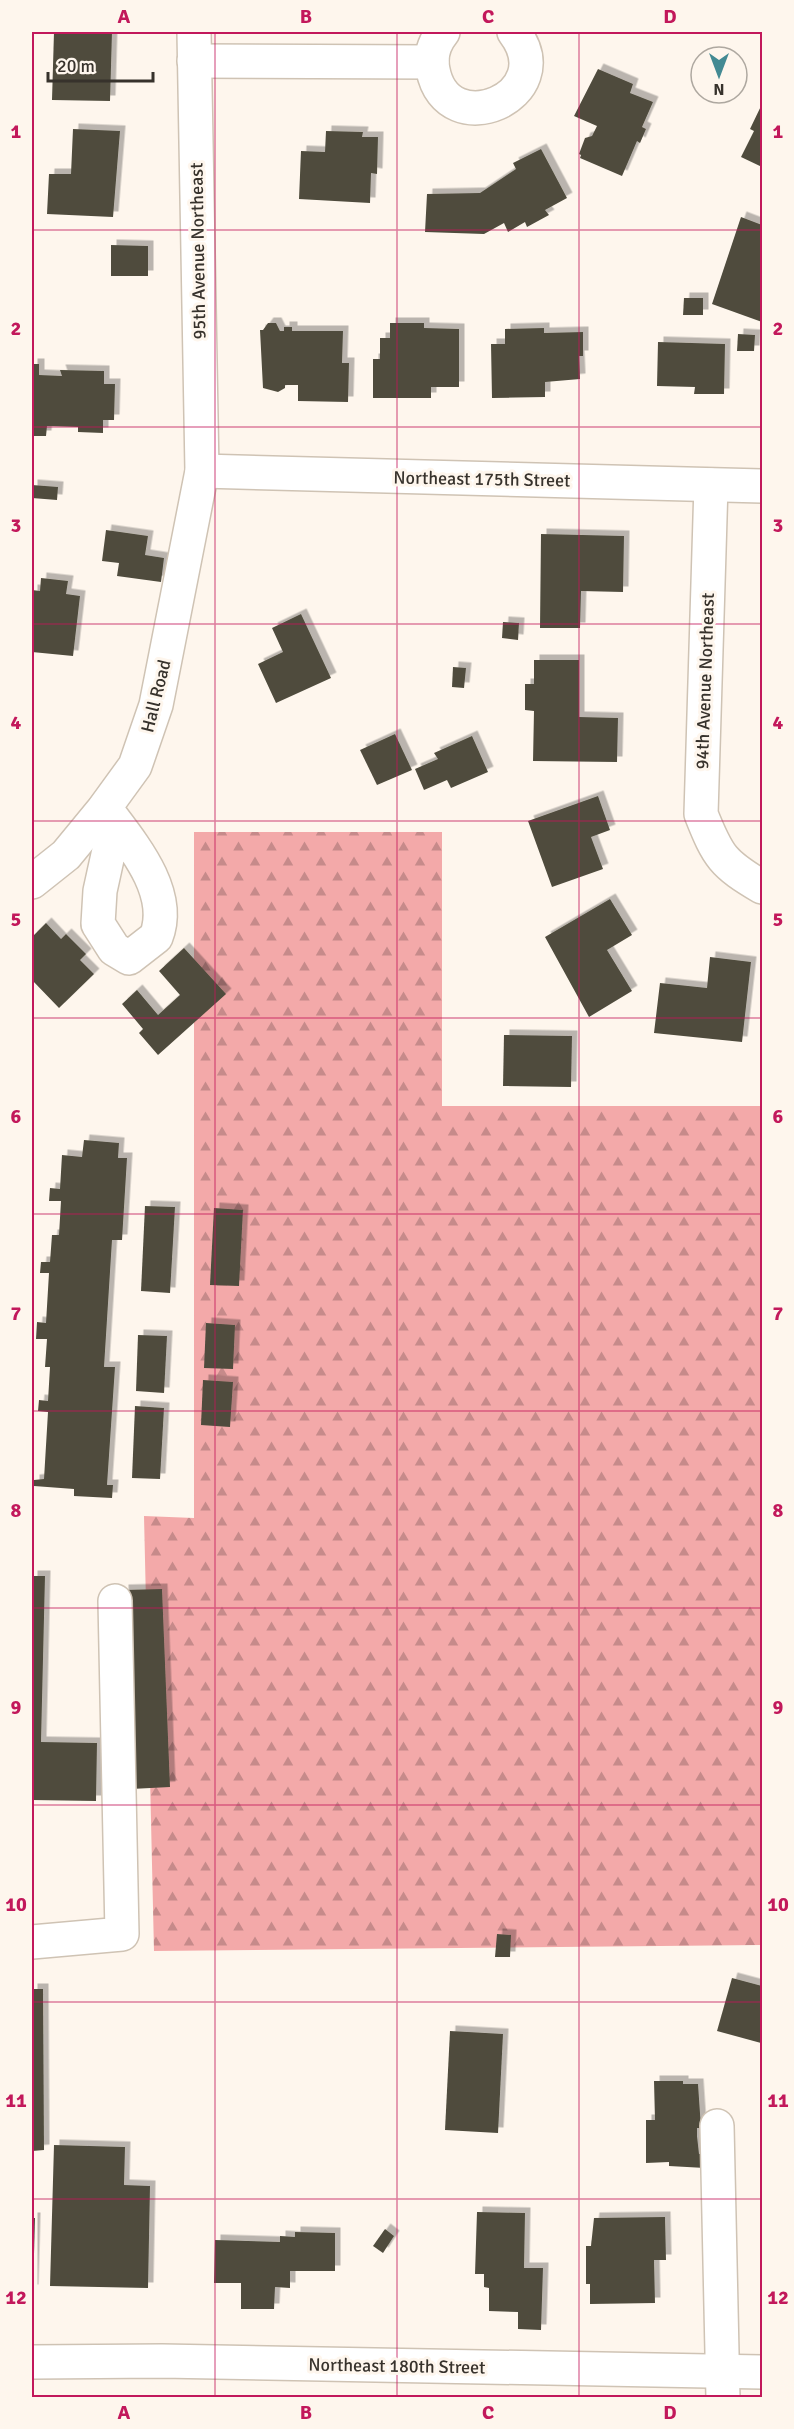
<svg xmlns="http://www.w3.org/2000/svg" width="794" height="2429" viewBox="0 0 794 2429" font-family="Signika,sans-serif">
  <defs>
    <pattern id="forest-firs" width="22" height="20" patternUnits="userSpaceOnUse" patternTransform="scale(1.5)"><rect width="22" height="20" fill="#f3a9a9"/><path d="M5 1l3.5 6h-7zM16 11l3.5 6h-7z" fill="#c68a8a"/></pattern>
    <filter id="shadow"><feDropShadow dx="5.5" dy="-5.5" stdDeviation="0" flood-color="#0004"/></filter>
  </defs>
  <rect width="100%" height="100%" fill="#fef6ed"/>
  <polygon fill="url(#forest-firs)" points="194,832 442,832 442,1106 762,1106 762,1945 154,1951 144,1516 194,1518"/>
  <g fill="#4f4c3d" filter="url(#shadow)">
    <polygon points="54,32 112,32 110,101 52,100"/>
    <polygon points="598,69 633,84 630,93 653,102 642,127 646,129 640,143 637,141 622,176 580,158 581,155 579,154 585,138 592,136 597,126 574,116"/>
    <polygon points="762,104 762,167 741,157 754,131 750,129"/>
    <polygon points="73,129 120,131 113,217 47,214 49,174 71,174"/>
    <polygon points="326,131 363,132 362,137 378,137 377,174 371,173 370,203 299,199 301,151 325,152"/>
    <polygon points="541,149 567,198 545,210 549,215 527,227 525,222 508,232 504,223 484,234 425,232 427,194 480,193 516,169 513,163"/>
    <polygon points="741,217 762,225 762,322 712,304"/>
    <polygon points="111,245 148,246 148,276 111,276"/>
    <polygon points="684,298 703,298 703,315 683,315"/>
    <polygon points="268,323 276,323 280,331 284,331 284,327 292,327 292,331 343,331 342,363 349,363 348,402 298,401 298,385 285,385 285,388 278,392 263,388 260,330 263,330"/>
    <polygon points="390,323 424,323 424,328 459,329 459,387 431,387 431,398 373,398 373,359 380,359 380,338 390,338"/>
    <polygon points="544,328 544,333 583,332 583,356 579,356 580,379 545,382 545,397 492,398 491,344 505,344 505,329"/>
    <polygon points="738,334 755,335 754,351 737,351"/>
    <polygon points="658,342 725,344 724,394 694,394 695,387 657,386"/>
    <polygon points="32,364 39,364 39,375 62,376 60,370 104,371 104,384 115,384 114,420 103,420 103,433 78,432 78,427 47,426 46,436 32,436"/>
    <polygon points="32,485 58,487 57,500 32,498"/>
    <polygon points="106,530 148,536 145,555 164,558 161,582 117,576 119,563 102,561"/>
    <polygon points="541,534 624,536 623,592 581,591 580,628 540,628"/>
    <polygon points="41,578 68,581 66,594 80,596 73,656 32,652 32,590 40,591"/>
    <polygon points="301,614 331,678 276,703 258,664 283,652 272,628"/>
    <polygon points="503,622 519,623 518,640 502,638"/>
    <polygon points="534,660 579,660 579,717 618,718 617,762 533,761 534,711 525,710 525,684 534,684"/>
    <polygon points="453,667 466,668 464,688 452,687"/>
    <polygon points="395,734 412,770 377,785 360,750"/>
    <polygon points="472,736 488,772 451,788 447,780 424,790 415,769 438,759 434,753"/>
    <polygon points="598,796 610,830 591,837 603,869 552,887 528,821"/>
    <polygon points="610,899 632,935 607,950 632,991 589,1017 545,937"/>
    <polygon points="46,923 61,939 66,934 86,954 80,960 94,974 59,1008 32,980 32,937"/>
    <polygon points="184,948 226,994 158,1055 139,1033 143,1029 122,1004 137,990 158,1015 180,995 159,971"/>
    <polygon points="710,957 751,962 742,1042 654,1033 660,983 707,988"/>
    <polygon points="504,1035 572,1036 571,1087 503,1086"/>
    <polygon points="84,1140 119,1143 118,1158 127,1158 122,1240 112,1240 104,1367 115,1367 107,1485 113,1485 112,1498 74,1496 74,1489 34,1486 34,1480 44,1479 48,1412 38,1411 39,1400 48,1401 50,1367 45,1367 47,1339 36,1339 37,1322 46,1323 49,1273 40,1273 41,1262 50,1262 52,1235 59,1235 61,1201 49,1201 50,1188 60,1189 62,1155 82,1157"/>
    <polygon points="145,1206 175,1207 170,1293 141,1291"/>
    <polygon points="214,1208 243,1210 239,1286 210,1285"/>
    <polygon points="206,1323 235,1325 233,1369 204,1368"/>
    <polygon points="138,1335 167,1336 164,1393 136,1391"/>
    <polygon points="203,1380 233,1382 230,1427 201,1425"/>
    <polygon points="135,1406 164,1408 160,1479 132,1478"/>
    <polygon points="32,1576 45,1576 41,1742 97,1743 96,1801 32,1800"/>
    <polygon points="162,1589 170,1787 131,1789 123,1590"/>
    <polygon points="497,1934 511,1935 510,1957 495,1957"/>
    <polygon points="732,1978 762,1986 761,2043 717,2031"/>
    <polygon points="32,1989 43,1989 44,2150 32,2151"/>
    <polygon points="450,2031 503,2034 498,2133 445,2130"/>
    <polygon points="654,2081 683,2081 683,2084 698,2084 701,2128 697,2128 697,2136 699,2154 705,2154 705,2168 669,2166 669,2162 646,2163 646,2120 655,2120"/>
    <polygon points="54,2145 125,2147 124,2185 150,2186 148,2288 50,2286"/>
    <polygon points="477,2212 525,2213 524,2268 543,2268 541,2330 518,2329 518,2312 489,2311 489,2288 484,2287 484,2274 475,2274"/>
    <polygon points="665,2217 666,2260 654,2260 655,2303 590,2304 590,2284 586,2284 586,2246 591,2246 594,2218"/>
    <polygon points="32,2218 35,2218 33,2290 32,2290"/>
    <polygon points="385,2229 394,2236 383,2253 373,2246"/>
    <polygon points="295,2232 335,2233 335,2271 290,2271 290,2288 275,2287 274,2309 241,2309 241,2283 214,2283 215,2240 280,2242 280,2236 295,2237"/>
  </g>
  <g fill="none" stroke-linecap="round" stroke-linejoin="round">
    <g stroke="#cfc3b4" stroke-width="36">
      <g id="minor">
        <path d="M443 32C434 43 430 56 433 70 447 145 563 96 514 32"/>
        <polyline points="194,61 432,62"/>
        <polyline points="202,471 762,486"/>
        <path d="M711 485 701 814C718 857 723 864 762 887"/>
        <path d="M105 808C131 843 174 892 156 937L129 958 114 949 98 924 100 891 109 850 124 834"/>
        <polyline points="32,882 66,855 103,810 135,766 156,705 202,471 194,32"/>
        <polyline points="32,1942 122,1934 115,1601"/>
        <polyline points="717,2126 723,2398"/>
        <polyline points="32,2362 162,2361 762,2372"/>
      </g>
    </g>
    <use href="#minor" stroke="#fff" stroke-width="33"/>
  </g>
  <path fill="none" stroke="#c2185b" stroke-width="1.5" stroke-opacity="0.55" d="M215 32V2398M397 32V2398M579 32V2398M32 230H762M32 427H762M32 624H762M32 821H762M32 1018H762M32 1214H762M32 1411H762M32 1608H762M32 1805H762M32 2002H762M32 2199H762"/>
  <g text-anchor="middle" stroke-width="6" stroke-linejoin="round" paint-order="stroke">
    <g font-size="18" fill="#37322c" stroke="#fef6ed">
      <text transform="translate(198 251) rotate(-91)" y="6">95th Avenue Northeast</text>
      <text transform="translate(482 479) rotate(1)" y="6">Northeast 175th Street</text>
      <text transform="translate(705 681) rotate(-88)" y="6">94th Avenue Northeast</text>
      <text transform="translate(156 696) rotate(-76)" y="6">Hall Road</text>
      <text transform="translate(397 2366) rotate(1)" y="6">Northeast 180th Street</text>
    </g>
  </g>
  <rect width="794" height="2429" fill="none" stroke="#fef6ed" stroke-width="66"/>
  <g transform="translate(719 75) rotate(180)"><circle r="28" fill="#fef6ed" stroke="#aea8a0" stroke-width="1.5"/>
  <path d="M0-4.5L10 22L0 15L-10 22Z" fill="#438a93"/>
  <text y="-9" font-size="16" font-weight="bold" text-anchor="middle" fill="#37322c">N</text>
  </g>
  <path d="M48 72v9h105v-9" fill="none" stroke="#37322c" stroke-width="3"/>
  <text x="57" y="72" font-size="18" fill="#37322c" stroke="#fef6ed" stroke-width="4.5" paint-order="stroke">20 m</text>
  <rect x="33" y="33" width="728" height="2363" fill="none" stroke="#c2185b" stroke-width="2"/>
  <g font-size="20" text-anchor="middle" font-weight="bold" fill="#c2185b">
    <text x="124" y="23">A</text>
    <text x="306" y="23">B</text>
    <text x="488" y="23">C</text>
    <text x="670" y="23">D</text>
    <text x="16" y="138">1</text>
    <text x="778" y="138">1</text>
    <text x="16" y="335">2</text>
    <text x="778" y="335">2</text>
    <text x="16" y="532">3</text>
    <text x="778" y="532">3</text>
    <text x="16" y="729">4</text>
    <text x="778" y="729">4</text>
    <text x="16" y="926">5</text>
    <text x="778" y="926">5</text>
    <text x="16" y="1123">6</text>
    <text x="778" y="1123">6</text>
    <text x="16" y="1320">7</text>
    <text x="778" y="1320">7</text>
    <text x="16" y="1517">8</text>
    <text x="778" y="1517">8</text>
    <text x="16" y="1714">9</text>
    <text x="778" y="1714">9</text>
    <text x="16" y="1911">10</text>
    <text x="778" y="1911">10</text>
    <text x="16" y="2107">11</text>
    <text x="778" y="2107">11</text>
    <text x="16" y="2304">12</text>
    <text x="778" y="2304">12</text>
    <text x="124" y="2419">A</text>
    <text x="306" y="2419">B</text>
    <text x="488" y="2419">C</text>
    <text x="670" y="2419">D</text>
  </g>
</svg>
